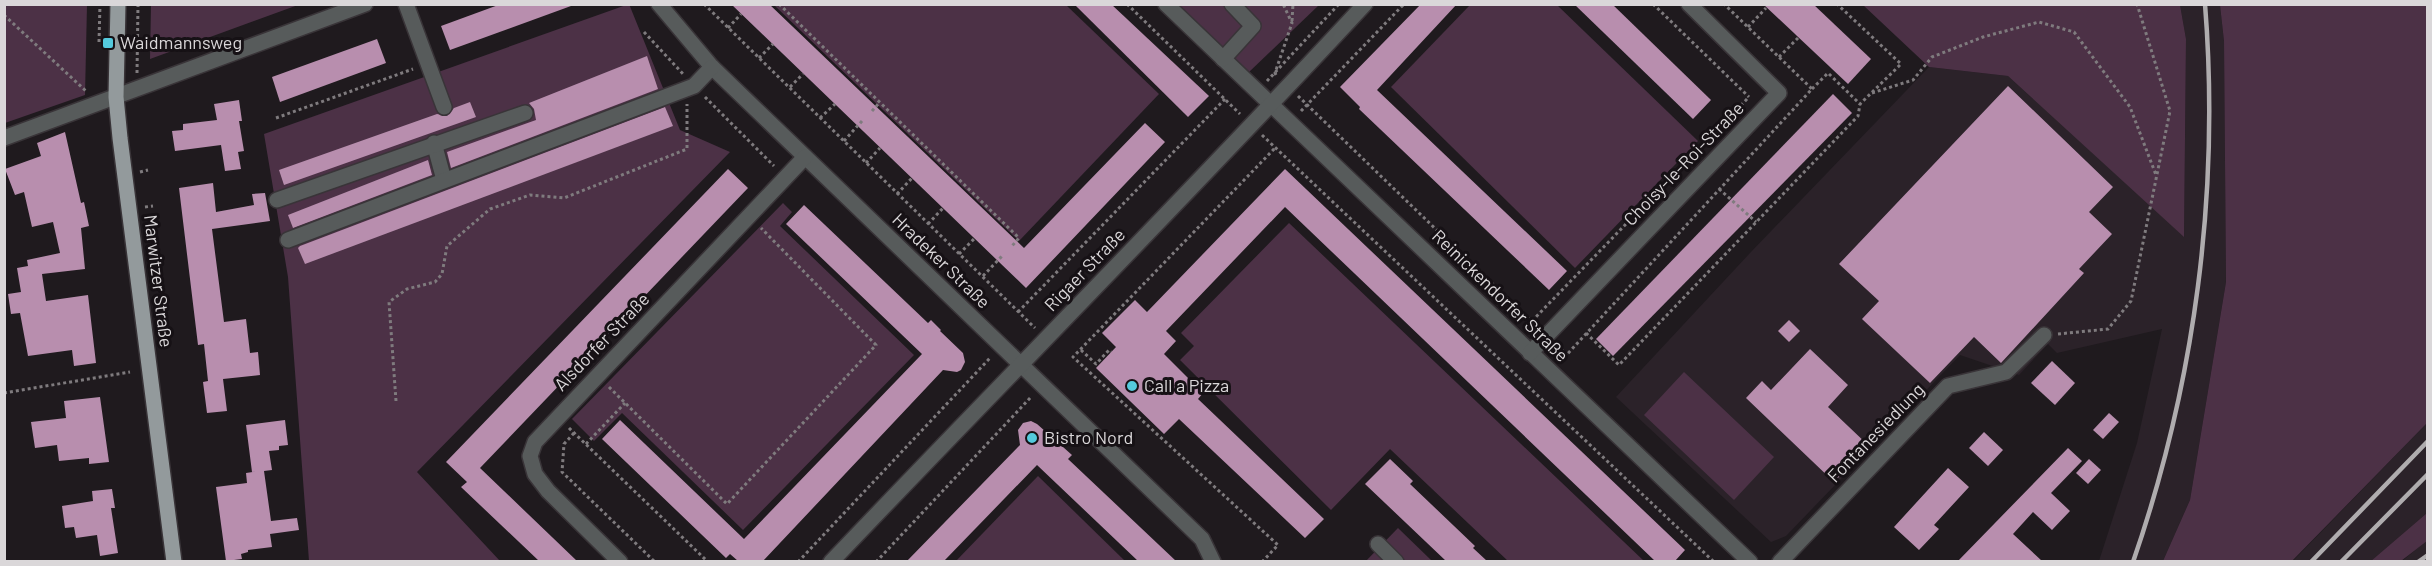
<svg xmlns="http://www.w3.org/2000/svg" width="2432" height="566" viewBox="0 0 2432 566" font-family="Barlow,sans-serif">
  <rect width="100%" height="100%" fill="#1f1a1e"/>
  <g fill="#2b2229">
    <polygon points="2180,5 2220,5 2224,41 2226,282 2190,500 2163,561 2099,561 2137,443 2162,329 2057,353 2048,344 2019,375 1960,355 1786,536 1771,542 1616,397 1750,253 1929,67 2008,76 2184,236 2186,39"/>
    <polygon points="2427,423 2427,513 2371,561 2292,562"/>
    <polygon points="2427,541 2427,561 2401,562 2419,547"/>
  </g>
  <g fill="#4c3146">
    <polygon points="629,4 680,130 730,152 417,472 500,561 309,561 288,277 264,134"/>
    <polygon points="4,5 87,5 85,95 5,123"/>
    <polygon points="151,5 151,4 298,5 150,59"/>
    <polygon points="774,5 1066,5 1159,94 1019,241"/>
    <polygon points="1177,5 1319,5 1248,73"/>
    <polygon points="1470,5 1557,5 1698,141 1575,268 1391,87"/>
    <polygon points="1863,5 2180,5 2186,39 2184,237 2008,76 1929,67"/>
    <polygon points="2220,5 2427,5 2427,423 2292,561 2163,561 2190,500 2226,282 2224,41"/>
    <polygon points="783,203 792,212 780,226 914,355 743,530 622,413 594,441 572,419"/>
    <polygon points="1289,223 1644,561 1508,561 1390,449 1331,510 1180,360 1194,346 1181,333"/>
    <polygon points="1684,372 1774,457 1734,500 1644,415"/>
    <polygon points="1038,476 1125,561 956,561"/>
    <polygon points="2427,513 2427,541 2401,561 2371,561"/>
    <polygon points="1398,528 1432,561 1365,562"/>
  </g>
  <g fill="#b88eae">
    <polygon points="501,4 571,4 571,6 450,50 441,26"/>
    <polygon points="731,4 769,4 1024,248 1145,123 1165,142 1026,288"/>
    <polygon points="1074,4 1111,4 1209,96 1188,117"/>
    <polygon points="1421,4 1457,4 1377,90 1567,271 1549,290 1359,109 1360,107 1340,87"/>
    <polygon points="1574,4 1612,4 1711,100 1693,119"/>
    <polygon points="1763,4 1813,4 1871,59 1848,84"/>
    <polygon points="377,39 386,63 280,102 272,77"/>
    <polygon points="647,56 658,89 451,168 447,152 536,120 534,109 529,103"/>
    <polygon points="2008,86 2113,187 2089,212 2112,234 2079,269 2084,273 2001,363 1974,337 1930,383 1862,319 1879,301 1839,264"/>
    <polygon points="1833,94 1852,113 1613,356 1596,339"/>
    <polygon points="239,100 242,121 239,121 244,151 238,152 241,169 225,171 221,145 175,151 172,131 183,130 183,124 217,120 214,104"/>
    <polygon points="470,102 476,117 284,185 279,170 437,114 447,116 454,108"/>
    <polygon points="665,107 673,126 305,264 298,248 300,246"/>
    <polygon points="65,132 81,203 84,202 89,226 81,228 85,269 42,274 46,301 88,295 96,363 74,366 72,350 28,356 20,313 11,314 8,294 21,292 17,268 28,266 27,260 60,253 53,222 32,227 24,192 15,195 5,169 41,156 37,143"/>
    <polygon points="428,160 432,175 293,228 288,215"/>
    <polygon points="728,169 748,188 480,468 577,561 539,561 461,487 467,482 446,462"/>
    <polygon points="1285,169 1685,550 1675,561 1655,561 1285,207 1166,331 1176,341 1164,354 1203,393 1198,399 1324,519 1305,538 1179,419 1164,434 1096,368 1116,347 1102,333 1135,300 1147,312"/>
    <polygon points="213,183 216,212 254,205 252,194 265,193 270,221 212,229 224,322 246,319 250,353 258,352 260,375 223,379 227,411 207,413 203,382 208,381 204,344 198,345 179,188"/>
    <polygon points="804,205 928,323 931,320 941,330 940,331 963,353 965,362 961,370 957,372 943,370 763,561 738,561 730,554 726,558 602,439 620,420 744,539 922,354 786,224"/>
    <polygon points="1789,320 1800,331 1789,342 1778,331"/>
    <polygon points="1810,349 1848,385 1828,407 1869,446 1834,482 1746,398 1762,381 1771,390"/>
    <polygon points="2052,361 2075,383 2055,405 2031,383"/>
    <polygon points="100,397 109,462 89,464 89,458 59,461 57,445 35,448 31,422 66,418 64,401"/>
    <polygon points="2109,413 2119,422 2103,439 2093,430"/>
    <polygon points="285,420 288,445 279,446 279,450 269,451 272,470 264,471 271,521 297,518 299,530 270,534 272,547 248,550 248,552 241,554 242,559 226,561 216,487 247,483 246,473 259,471 252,472 246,425"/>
    <polygon points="1031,421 1037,424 1072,455 1068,459 1176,561 1138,561 1037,465 944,561 907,561 1020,445 1018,430 1023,423"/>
    <polygon points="1984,432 2003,450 1988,466 1969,448"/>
    <polygon points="2068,448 2082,461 2051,493 2070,511 2052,530 2033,512 2013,534 2042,561 1958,561"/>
    <polygon points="1390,459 1413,481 1410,484 1475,546 1473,548 1487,561 1446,561 1365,484"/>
    <polygon points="2089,459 2101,470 2088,484 2076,473"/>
    <polygon points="1948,468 1969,487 1934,525 1939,529 1919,550 1894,527"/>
    <polygon points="112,489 115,508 111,508 118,553 100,556 97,535 76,538 74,527 65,528 62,506 93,501 92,491"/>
  </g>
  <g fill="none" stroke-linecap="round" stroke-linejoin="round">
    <g stroke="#393438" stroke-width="18">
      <g id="minor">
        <polyline points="406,4 444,107"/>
        <polyline points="659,4 712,67 1202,539 1213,562"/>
        <polyline points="1166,4 1750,562"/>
        <polyline points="1223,59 1253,26 1232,4"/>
        <polyline points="4,138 365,4"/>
        <polyline points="434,143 444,180"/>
        <polyline points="277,200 525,113"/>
        <polyline points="288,240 694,86 712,67"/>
        <polyline points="1530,353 1779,93 1689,4"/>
        <polyline points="1378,544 1396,562"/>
        <polyline points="620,562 548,491 535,474 530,456 535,442 805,157"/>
        <path d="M831 562C1009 375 1190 193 1365 4"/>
        <polyline points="1780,562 1948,386 2006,372 2044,335"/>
      </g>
    </g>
    <g stroke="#393438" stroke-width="18">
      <polyline id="major" points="118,4 116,97 120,138 174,562"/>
    </g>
    <g stroke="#7f7b7e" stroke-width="3" stroke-dasharray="3 3" stroke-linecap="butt">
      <polyline points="704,4 1035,328"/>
      <polyline points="779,4 1019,238 1012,246"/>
      <polyline points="1127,4 1240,114"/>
      <polyline points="1653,4 1749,97"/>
      <polyline points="4,15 87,92"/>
      <polyline points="1292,21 1293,4"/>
      <polyline points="1748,27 1766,8"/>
      <polyline points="728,28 741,14"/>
      <polyline points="644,32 684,75"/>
      <polyline points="99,42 100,4"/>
      <polyline points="1779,57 1798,38"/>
      <polyline points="759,58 773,44"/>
      <polyline points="137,73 138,4"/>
      <polyline points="1276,75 1275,73 1292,23 1283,4"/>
      <polyline points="1267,81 1339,4"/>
      <polyline points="790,87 803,74"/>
      <polyline points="1812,89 1828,73 1860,104 1901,64 1837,4"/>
      <polyline points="1872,93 1913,80 1932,57 1983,37 2039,22 2074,32 2130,107 2156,175"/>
      <polyline points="1298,96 1535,325"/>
      <polyline points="705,97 774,166"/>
      <polyline points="872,111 880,102"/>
      <polyline points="1301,111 1404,4"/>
      <polyline points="276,118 413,69"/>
      <polyline points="820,118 835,104"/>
      <polyline points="1262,135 1714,562"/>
      <polyline points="844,141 862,121"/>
      <polyline points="866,163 880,148"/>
      <polyline points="140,172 148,170"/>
      <polyline points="1719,189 1756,222"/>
      <polyline points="897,194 912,178"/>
      <polyline points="145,207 153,206"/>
      <polyline points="928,224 943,208"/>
      <polyline points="959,254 975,238"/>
      <polyline points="983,276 1002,256"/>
      <polyline points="1018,312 1225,99"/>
      <polyline points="1532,321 1749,97"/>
      <polyline points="1586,333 1619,365 1858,116 1860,104"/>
      <polyline points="2058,334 2108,329 2131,301 2170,111 2137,4"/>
      <polyline points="1558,346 1567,355"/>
      <polyline points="1081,350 1096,364 1109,350 1111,352"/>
      <polyline points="1560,362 1812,89 1724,4"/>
      <polyline points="609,387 727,504 876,345 761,228"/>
      <polyline points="4,393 130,372"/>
      <polyline points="396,401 389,302 407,289 435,282 442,274 447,246 490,209 530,195 564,198 687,149 687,104"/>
      <polyline points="569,428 708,562"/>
      <polyline points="574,433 564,444 562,472 655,562"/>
      <polyline points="586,444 625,403"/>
      <polyline points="798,562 990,358"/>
      <polyline points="876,562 1031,397"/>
      <polyline points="1262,562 1278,545 1073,357 1276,147"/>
    </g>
    <use href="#minor" stroke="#575b5b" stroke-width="15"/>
    <use href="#major" stroke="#939a9c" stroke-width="15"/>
    <g stroke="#afacae" stroke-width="4.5">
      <path d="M2133 562C2195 383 2220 193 2205 4"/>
      <polyline points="2311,562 2428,441"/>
      <polyline points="2341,562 2428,474"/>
      <polyline points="2418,562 2428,555"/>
    </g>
  </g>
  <g fill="#54cadd" stroke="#161115" stroke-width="2">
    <rect x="102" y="37" width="12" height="12" rx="3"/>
    <circle cx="1132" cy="386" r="6"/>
    <circle cx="1032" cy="438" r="6"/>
  </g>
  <g text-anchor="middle" stroke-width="6" stroke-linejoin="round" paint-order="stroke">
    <g font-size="18" fill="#dad7d9" stroke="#161115" text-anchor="start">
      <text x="120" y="49">Waidmannsweg</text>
      <text x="1144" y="392">Call a Pizza</text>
      <text x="1044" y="444">Bistro Nord</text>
    </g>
    <g font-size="18" fill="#dad7d9" stroke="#161115">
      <text transform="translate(1684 164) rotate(-46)" y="6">Choisy-le-Roi-Straße</text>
      <text transform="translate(941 261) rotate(44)" y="6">Hradeker Straße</text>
      <text transform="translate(1085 270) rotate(-46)" y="6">Rigaer Straße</text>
      <text transform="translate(158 281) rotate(83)" y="6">Marwitzer Straße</text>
      <text transform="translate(1500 296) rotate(44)" y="6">Reinickendorfer Straße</text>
      <text transform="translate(602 342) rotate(-46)" y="6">Alsdorfer Straße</text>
      <text transform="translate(1876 433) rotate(-46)" y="6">Fontanesiedlung</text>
    </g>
  </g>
  <rect width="2432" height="566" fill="none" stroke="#dad7d9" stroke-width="12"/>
</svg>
